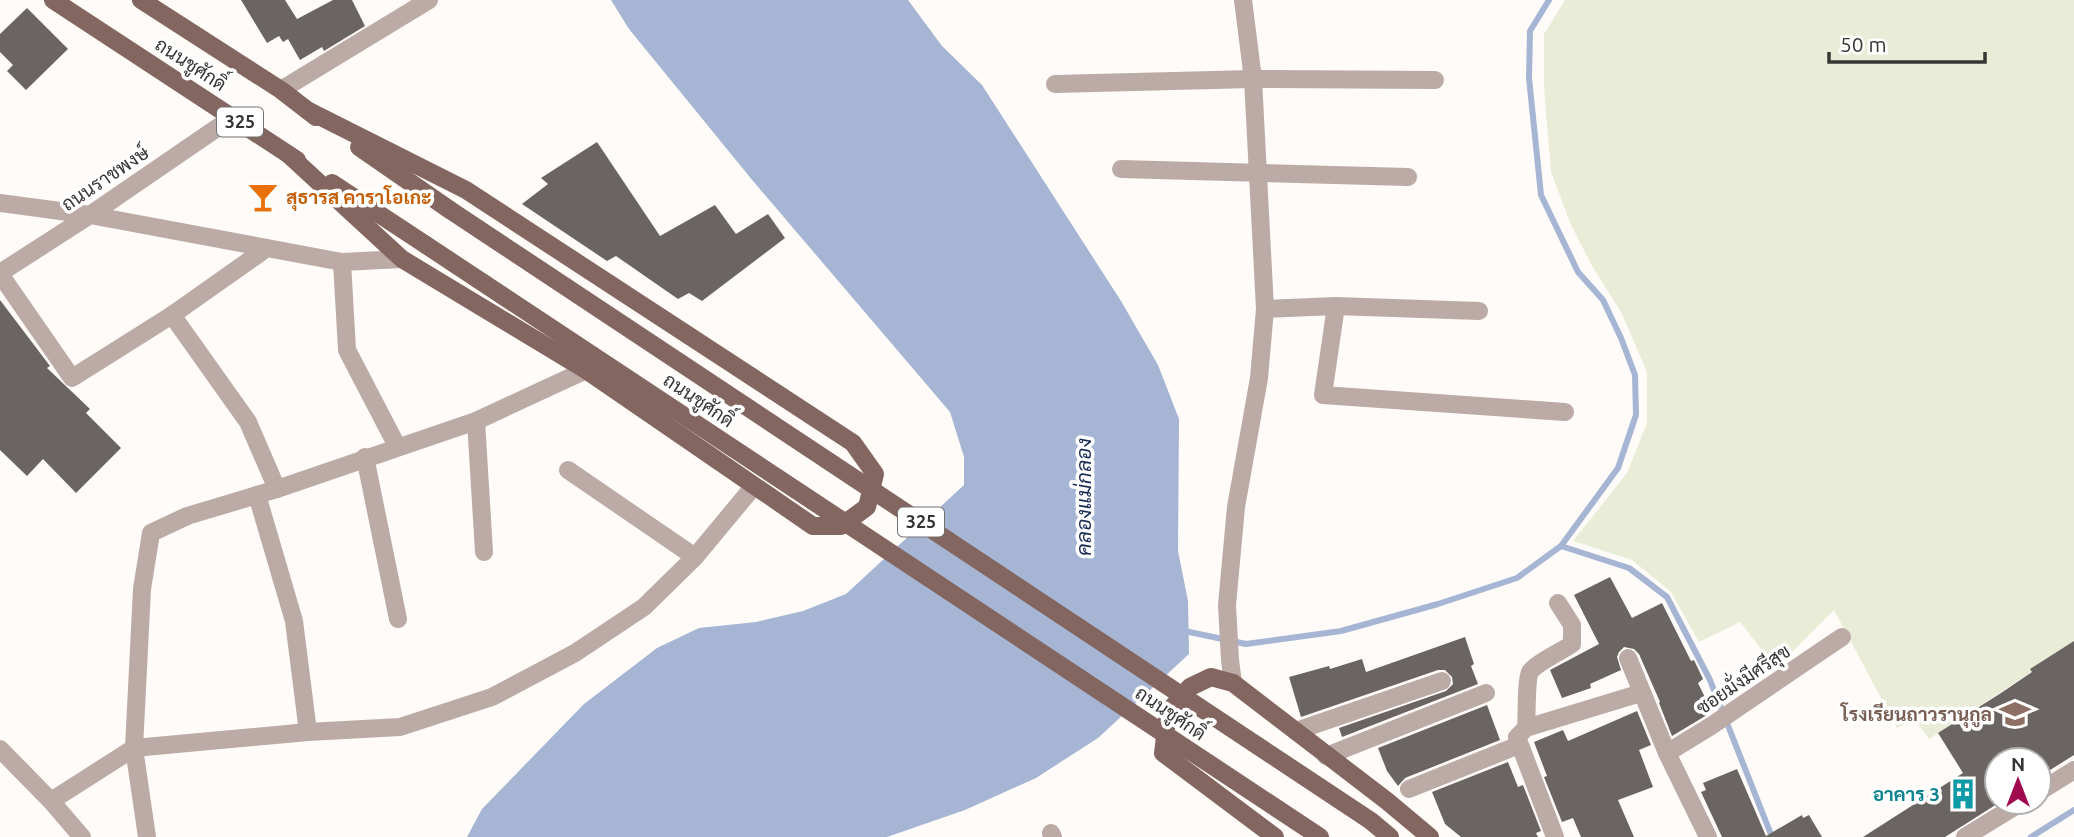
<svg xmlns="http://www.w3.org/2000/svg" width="2074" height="837" viewBox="0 0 2074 837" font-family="Ubuntu,Sarabun,sans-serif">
  <rect width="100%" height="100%" fill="#fefbf8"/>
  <polygon fill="#e9edd7" points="1565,0 2074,0 2074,644 1929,739 1914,719 1897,728 1834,610 1776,668 1740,622 1699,642 1671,592 1632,560 1573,541 1627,473 1647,423 1647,372 1621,312 1592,266 1571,225 1551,172 1544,88 1544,34"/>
  <polygon fill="#a5b5d3" points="611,0 908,0 942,46 982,85 1121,301 1158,365 1179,419 1178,551 1188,601 1189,654 1098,738 1036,778 965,810 887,837 467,837 482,809 584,704 657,648 699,628 756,622 803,611 846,594 964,485 964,457 950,412 753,181 629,29"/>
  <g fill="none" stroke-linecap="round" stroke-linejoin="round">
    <g stroke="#a5b5d3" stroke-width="6">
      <polyline points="1561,546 1629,568 1667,597 1710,680 1772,837"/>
      <polyline points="1180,630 1246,644 1341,631 1438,604 1517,578 1561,546 1618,468 1636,415 1635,375 1621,338 1603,300 1578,272 1541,195 1529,78 1530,31 1549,0"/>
      <polyline points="2031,837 2074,810"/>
    </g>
  </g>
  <g fill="#6a6563">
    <polygon points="241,0 285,0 297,19 333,0 352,0 365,26 324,51 322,47 300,60 288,39 283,42 279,36 267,43"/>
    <polygon points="27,8 68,49 26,90 7,71 13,65 0,52 0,34"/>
    <polygon points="597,142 660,236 715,205 736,234 768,214 785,238 702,301 689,293 678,299 616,256 607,261 522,204 548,184 541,178"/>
    <polygon points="0,300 50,366 47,368 90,409 86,413 121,448 76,493 43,459 27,476 0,450"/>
    <polygon points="1610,577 1632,618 1662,603 1691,661 1694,660 1703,679 1698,683 1712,712 1672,736 1659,703 1660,702 1639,654 1634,649 1624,647 1619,652 1617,657 1621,670 1590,684 1591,688 1562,698 1550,670 1599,644 1574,595"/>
    <polygon points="1465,637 1474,664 1471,666 1478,684 1342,737 1339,728 1446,691 1453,684 1452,677 1445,670 1438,670 1301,717 1289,677 1329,666 1330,669 1362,659 1366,672"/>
    <polygon points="2074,641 2074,755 2039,777 2039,760 1997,760 1997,804 1945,837 1863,837 1963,773 1938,733 2001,693 2032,672 2030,669"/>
    <polygon points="1487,705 1500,740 1405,778 1398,786 1387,771 1378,748"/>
    <polygon points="1637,711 1651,745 1639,750 1653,787 1618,800 1634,837 1581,837 1573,818 1562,822 1544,777 1547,776 1534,742 1563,730 1568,741"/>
    <polygon points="1508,762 1518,787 1523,785 1541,831 1536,833 1538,837 1461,837 1445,824 1432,792"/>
    <polygon points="1737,769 1766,836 1802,815 1803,818 1809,815 1822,837 1722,837 1701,792 1706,790 1703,783"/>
  </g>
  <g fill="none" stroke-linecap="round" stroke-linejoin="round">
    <g stroke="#bbaaa6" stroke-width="18">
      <polyline points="1055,84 1253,79 1435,80"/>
      <polyline points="281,90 429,0"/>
      <polyline points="1121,169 1408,177"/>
      <polyline points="0,203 90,215 342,262 402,259"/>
      <polyline points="342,262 347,350 397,446"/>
      <polyline points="0,273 90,215 233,117"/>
      <polyline points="0,274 72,378 172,315 267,248"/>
      <polyline points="1336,306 1323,395 1565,412"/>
      <polyline points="1265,309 1336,306 1479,311"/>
      <polyline points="172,315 248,422 277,489"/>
      <polyline points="476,421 484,552"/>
      <polyline points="365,457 398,619"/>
      <polyline points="568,470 695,557"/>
      <polyline points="257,495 294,621 308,732"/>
      <polyline points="1628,658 1667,753 1708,837"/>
      <polyline points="1233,683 1230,660 1227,605 1236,507 1259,378 1265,309 1253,79 1243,0"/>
      <path d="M1526 728C1527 716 1526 680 1530 672 1536 663 1562 651 1572 644V625L1558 603"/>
      <polyline points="1296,731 1442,681"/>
      <polyline points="0,749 51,801 82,837"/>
      <polyline points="1667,753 1711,726 1842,637"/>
      <polyline points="1326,756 1486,693"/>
      <polyline points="1409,789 1519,745"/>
      <polyline points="2039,792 2074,770"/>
      <polyline points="51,801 134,748 308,732 400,727 492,697 575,653 644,607 695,557 754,486"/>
      <polyline points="1051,833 1053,837"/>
      <polyline points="147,837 134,748 142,589 151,533 187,516 277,489 476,421 586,370"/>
      <polyline points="1555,837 1517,737 1526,728 1641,693"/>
      <polyline points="1965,837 2022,802"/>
    </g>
    <g stroke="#846661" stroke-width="18">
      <polyline points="53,0 297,160"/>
      <polyline points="141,0 281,90 316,117"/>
      <polyline points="359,147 450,210"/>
      <polyline points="289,155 402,259 586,370 813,526 841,526 867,507 875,474 853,443 466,190 307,110"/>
      <polyline points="332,183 426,245"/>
      <polyline points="1275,837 1163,753 1168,712 1190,687 1211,677 1233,683 1387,801 1430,837"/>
    </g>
    <g stroke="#846661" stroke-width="18">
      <polyline points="450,210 1371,821 1390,837"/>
      <polyline points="426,245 1320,837"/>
    </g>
  </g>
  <defs>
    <g id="bar-bare" transform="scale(2.415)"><path d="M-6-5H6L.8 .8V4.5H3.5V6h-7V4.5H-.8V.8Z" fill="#e8710a" stroke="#fff" stroke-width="2.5" paint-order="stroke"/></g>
    <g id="school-bare" transform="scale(2.415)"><path d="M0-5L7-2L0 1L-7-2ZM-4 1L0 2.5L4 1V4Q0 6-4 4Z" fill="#8d6e63" stroke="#fff" stroke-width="2.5" paint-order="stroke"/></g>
    <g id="building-bare" transform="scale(2.415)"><path d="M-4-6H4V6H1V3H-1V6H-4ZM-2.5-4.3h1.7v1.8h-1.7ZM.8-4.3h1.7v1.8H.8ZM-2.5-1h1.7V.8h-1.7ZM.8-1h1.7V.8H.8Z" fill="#0f9aa8" stroke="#fff" stroke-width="2.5" paint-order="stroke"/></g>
  </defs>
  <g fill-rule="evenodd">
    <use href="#bar-bare" x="263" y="197"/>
    <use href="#school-bare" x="2015" y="714"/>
    <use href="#building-bare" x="1963" y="794"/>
  </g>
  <g text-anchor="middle" stroke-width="7" stroke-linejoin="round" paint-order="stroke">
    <g fill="#fff" stroke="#747271" stroke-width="2">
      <rect x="217" y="107.5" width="46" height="29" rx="5"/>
      <rect x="898" y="507.5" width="46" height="29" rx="5"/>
    </g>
    <g font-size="18" font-weight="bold" fill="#383634">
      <text x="240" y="128">325</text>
      <text x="921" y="528">325</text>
    </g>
    <g font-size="19" fill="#383634" stroke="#fff">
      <text transform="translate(191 64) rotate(33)" y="7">ถนนชูศักดิ์</text>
      <text transform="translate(105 178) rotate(-34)" y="7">ถนนราชพงษ์</text>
      <text transform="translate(699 400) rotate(34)" y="7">ถนนชูศักดิ์</text>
      <text transform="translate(1743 679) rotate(-34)" y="7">ซอยมั่งมีศรีสุข</text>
      <text transform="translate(1171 713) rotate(34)" y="7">ถนนชูศักดิ์</text>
    </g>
    <g font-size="19" font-weight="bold" fill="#c56008" stroke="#fff" text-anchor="start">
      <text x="286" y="204">สุธารส คาราโอเกะ</text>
    </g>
    <g font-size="19" font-weight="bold" fill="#785e54" stroke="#fff" text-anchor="end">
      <text x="1992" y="721">โรงเรียนถาวรานุกูล</text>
    </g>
    <g font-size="19" font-weight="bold" fill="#0d838f" stroke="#fff" text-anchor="end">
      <text x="1940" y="801">อาคาร 3</text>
    </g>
    <g font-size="21" font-style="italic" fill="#192d54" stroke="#fff">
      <text transform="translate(1084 497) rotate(-90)" y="7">คลองแม่กลอง</text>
    </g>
  </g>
  <g transform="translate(2018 781)"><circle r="33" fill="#ffffff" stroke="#afafae" stroke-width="2"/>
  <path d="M0-5L12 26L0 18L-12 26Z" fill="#a00b50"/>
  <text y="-10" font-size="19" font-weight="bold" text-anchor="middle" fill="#383634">N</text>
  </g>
  <path d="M1829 52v10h156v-10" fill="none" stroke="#383634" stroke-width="3.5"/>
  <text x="1840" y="52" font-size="21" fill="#383634" stroke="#ffffff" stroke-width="5" paint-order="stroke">50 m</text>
</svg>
